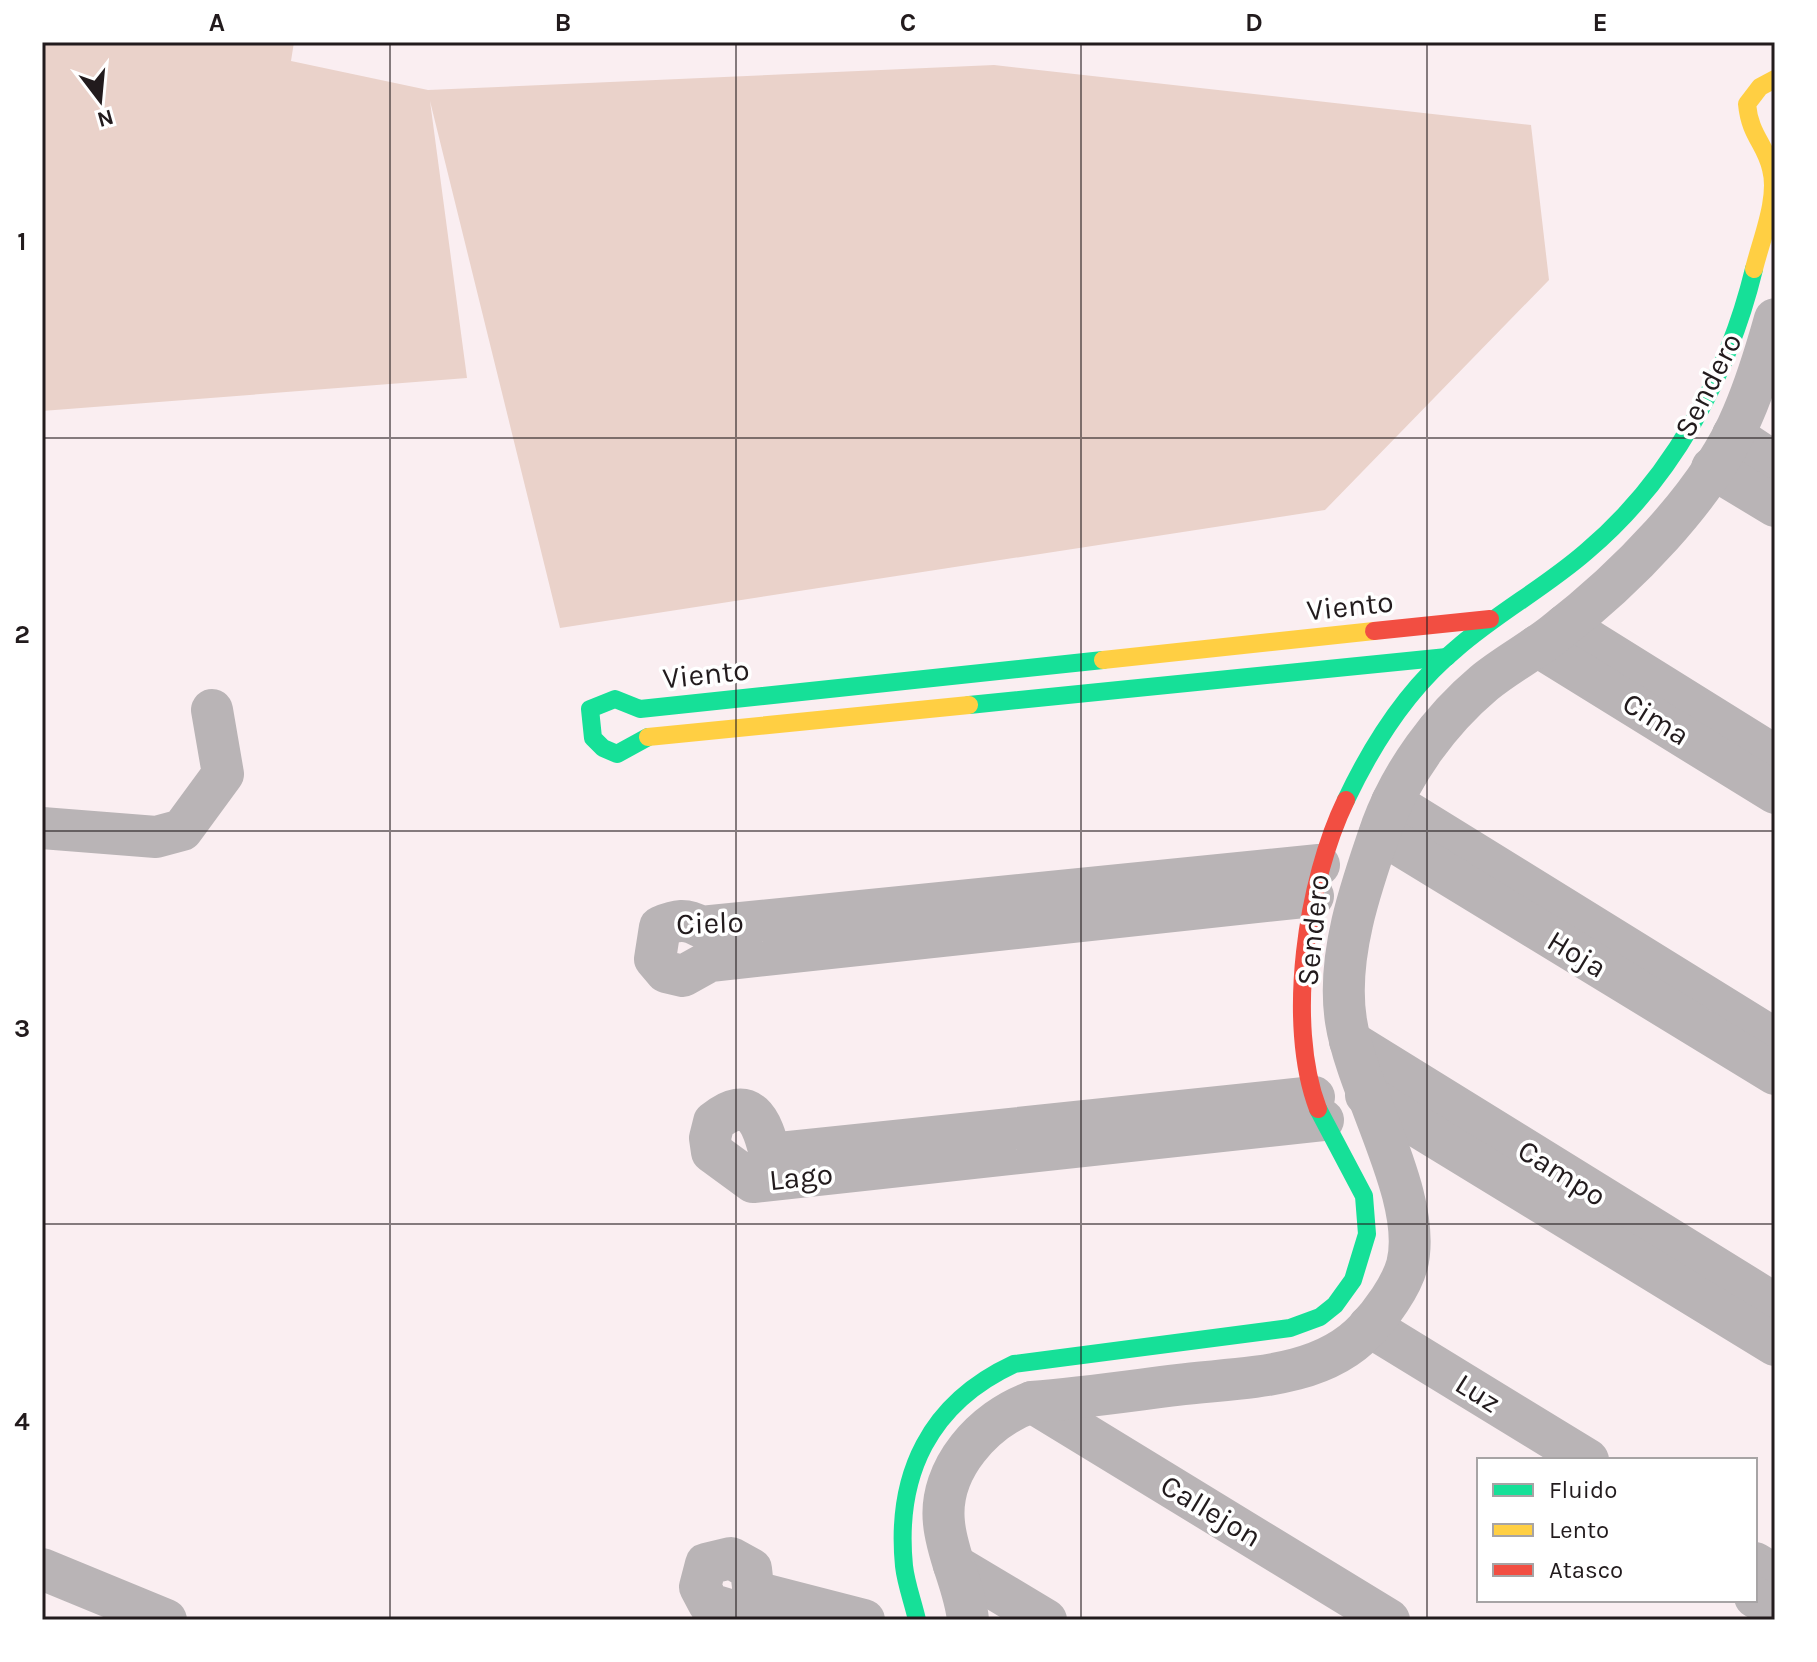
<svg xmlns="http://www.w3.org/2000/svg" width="1817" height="1662" viewBox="0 0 1817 1662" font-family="Karla,sans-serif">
  <rect width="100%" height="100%" fill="#faeef1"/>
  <polygon fill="#ead2ca" points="42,42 294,42 291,61 428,90 994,65 1531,125 1549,280 1325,510 560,628 430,101 467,378 42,411"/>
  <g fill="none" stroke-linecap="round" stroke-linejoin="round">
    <g stroke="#b9b4b6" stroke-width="42">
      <polyline points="1733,435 1775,463"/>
      <polyline points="1712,468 1775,506"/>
      <polyline points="1565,625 1775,756"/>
      <polyline points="1537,646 1775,793"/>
      <polyline points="1392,802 1775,1039"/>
      <polyline points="42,828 156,837 182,830 223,774 212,710"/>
      <polyline points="1380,833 1775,1074"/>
      <path d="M1313 896 710 961 683 976 666 972 655 959 660 927C676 920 686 918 701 927L1319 865"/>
      <polyline points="1350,1041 1775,1304"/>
      <polyline points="1366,1095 1775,1345"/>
      <path d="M1314 1097 770 1154C762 1121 750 1092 714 1122L710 1138 712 1152 753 1182 1323 1120"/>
      <polyline points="1369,1326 1588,1460"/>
      <polyline points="1032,1402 1389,1620"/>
      <polyline points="1755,1563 1775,1575"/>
      <polyline points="954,1565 1046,1620"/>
      <polyline points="42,1569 166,1620"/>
      <polyline points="1755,1597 1775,1609"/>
      <polyline points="763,1620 709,1604 700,1587 706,1564 731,1558 751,1569 753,1587 763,1594 864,1620"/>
      <path d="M968 1620C965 1587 947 1556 944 1523 938 1469 984 1419 1032 1402 1081 1398 1129 1391 1177 1385 1239 1377 1320 1380 1366 1330 1381 1314 1401 1287 1407 1265 1424 1198 1357 1093 1346 1021 1336 957 1361 886 1382 826 1402 772 1440 720 1484 683 1506 665 1531 652 1554 634 1623 581 1709 496 1743 414 1756 384 1766 351 1775 319"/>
    </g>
    <g stroke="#16e098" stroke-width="18">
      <polyline points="969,705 1447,657"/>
      <polyline points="648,737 617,754 603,748 593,738 590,709 615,699 640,709 1103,660"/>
      <path d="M1346 800C1373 743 1407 689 1456 649 1497 613 1546 587 1587 551 1672 479 1728 376 1754 269"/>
      <path d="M917 1620C913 1602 906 1584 904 1566 895 1474 930 1403 1014 1364L1290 1328 1320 1317 1335 1305 1353 1280 1367 1234 1364 1196 1318 1109"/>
    </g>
    <g stroke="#ffcf43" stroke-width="18">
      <path d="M1754 269C1761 240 1779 198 1771 169 1765 143 1750 136 1747 104L1760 87 1775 79"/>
      <polyline points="1103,660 1374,631"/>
      <polyline points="648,737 969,705"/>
    </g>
    <g stroke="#f24e42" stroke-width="18">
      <polyline points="1374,631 1490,619"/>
      <path d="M1318 1109C1285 1023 1307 880 1346 800"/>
    </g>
  </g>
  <path fill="none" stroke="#221b1d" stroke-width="2" stroke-opacity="0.55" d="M390 42V1620M736 42V1620M1081 42V1620M1427 42V1620M42 438H1775M42 831H1775M42 1224H1775"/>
  <g text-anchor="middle" stroke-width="7" stroke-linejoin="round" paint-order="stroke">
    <g font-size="30" fill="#221b1d" stroke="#fff">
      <text transform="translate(1708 385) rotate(-63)" y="10">Sendero</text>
      <text transform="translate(1350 606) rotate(-6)" y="10">Viento</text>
      <text transform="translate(706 674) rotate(-6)" y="10">Viento</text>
      <text transform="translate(1656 719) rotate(32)" y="10">Cima</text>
      <text transform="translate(710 923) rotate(-2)" y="10">Cielo</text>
      <text transform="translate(1313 930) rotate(-84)" y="10">Sendero</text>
      <text transform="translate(1577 954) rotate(31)" y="10">Hoja</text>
      <text transform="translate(1562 1173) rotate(32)" y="10">Campo</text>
      <text transform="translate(801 1177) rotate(-6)" y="10">Lago</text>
      <text transform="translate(1478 1393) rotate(32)" y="10">Luz</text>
      <text transform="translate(1211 1511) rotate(31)" y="10">Callejon</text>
    </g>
  </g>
  <rect width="1817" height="1662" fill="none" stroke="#ffffff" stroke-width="88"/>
  <rect x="1477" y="1458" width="280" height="144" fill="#ffffff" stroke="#a7a4a5" stroke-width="2"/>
  <rect x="1493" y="1484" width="40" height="12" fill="#16e098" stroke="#a7a4a5" stroke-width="2"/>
  <text x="1549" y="1498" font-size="24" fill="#221b1d">Fluido</text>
  <rect x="1493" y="1524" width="40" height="12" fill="#ffcf43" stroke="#a7a4a5" stroke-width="2"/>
  <text x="1549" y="1538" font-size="24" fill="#221b1d">Lento</text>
  <rect x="1493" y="1564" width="40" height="12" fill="#f24e42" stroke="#a7a4a5" stroke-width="2"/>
  <text x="1549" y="1578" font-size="24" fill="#221b1d">Atasco</text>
  <g transform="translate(100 100) rotate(164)" stroke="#ffffff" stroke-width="6" paint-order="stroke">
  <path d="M0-6L14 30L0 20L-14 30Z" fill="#221b1d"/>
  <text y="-12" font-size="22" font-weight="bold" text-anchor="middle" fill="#221b1d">N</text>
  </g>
  <rect x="44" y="44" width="1729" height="1574" fill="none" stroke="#221b1d" stroke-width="3"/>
  <g font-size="26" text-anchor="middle" font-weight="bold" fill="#221b1d">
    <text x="217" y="31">A</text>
    <text x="563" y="31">B</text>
    <text x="908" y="31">C</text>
    <text x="1254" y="31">D</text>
    <text x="1600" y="31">E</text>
    <text x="22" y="250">1</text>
    <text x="22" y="643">2</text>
    <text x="22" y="1037">3</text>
    <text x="22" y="1430">4</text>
  </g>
</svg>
